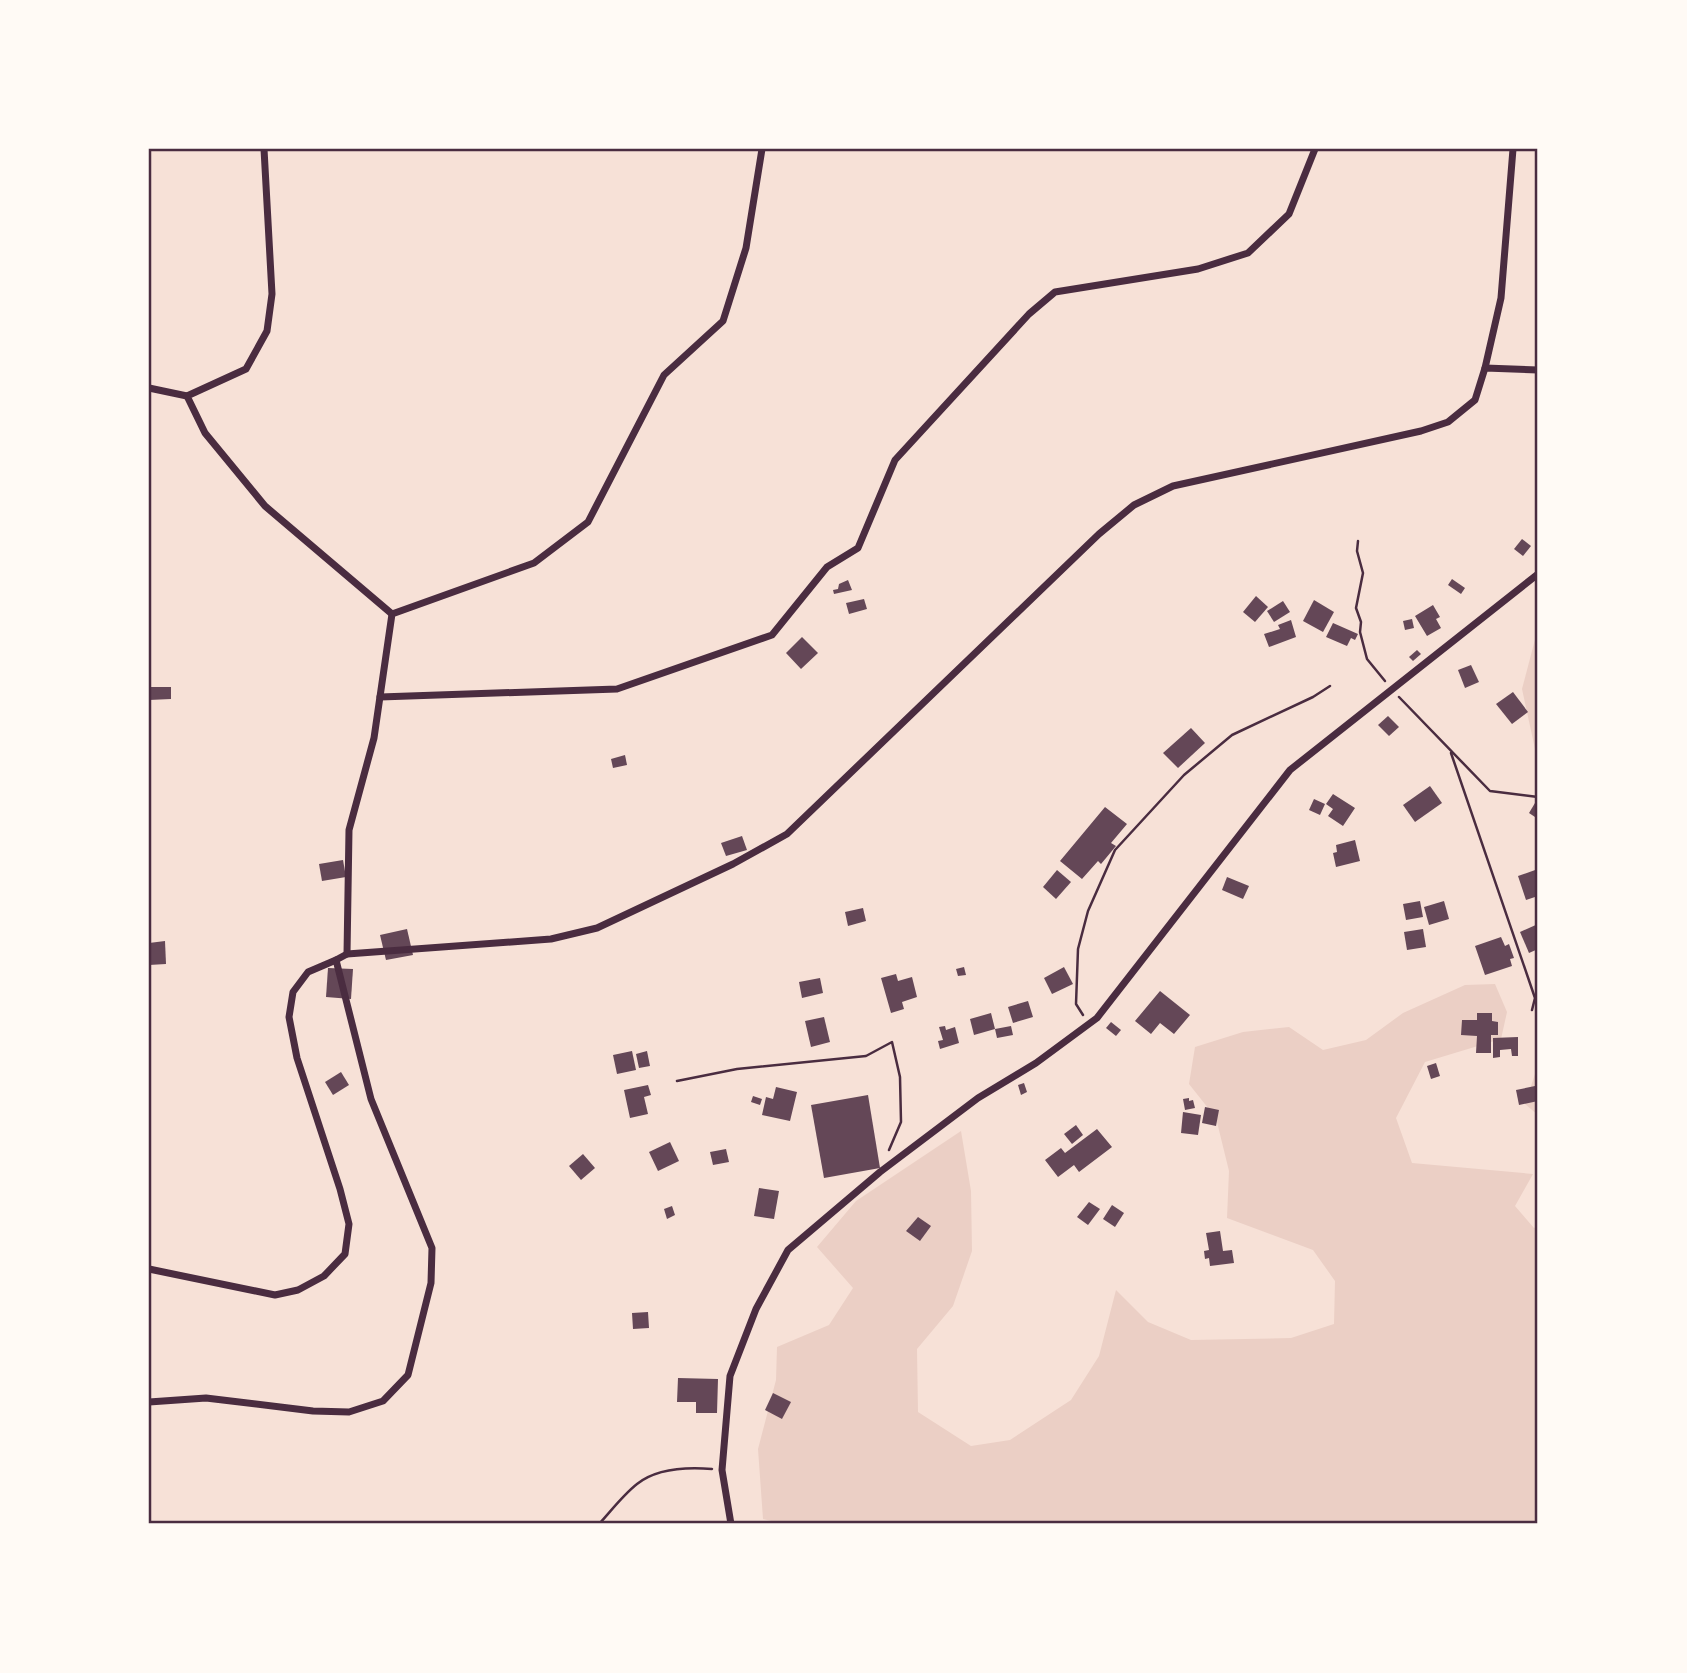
<svg xmlns="http://www.w3.org/2000/svg" width="1687" height="1673" viewBox="0 0 1687 1673" font-family="'Archivo Narrow',sans-serif">
  <rect width="100%" height="100%" fill="#f7e1d7"/>
  <g fill="#ebcfc5">
    <polygon points="1538,628 1538,750 1535,749 1522,689"/>
    <polygon points="1495,984 1507,1012 1501,1039 1425,1062 1396,1118 1412,1163 1533,1174 1515,1206 1534,1228 1538,1226 1538,1524 784,1524 763,1519 758,1449 776,1380 777,1347 829,1325 853,1288 817,1247 856,1201 961,1131 971,1191 972,1251 953,1306 917,1349 918,1412 971,1446 1010,1440 1071,1400 1099,1356 1116,1290 1148,1322 1191,1340 1291,1338 1334,1324 1335,1281 1313,1250 1227,1218 1229,1171 1216,1118 1189,1084 1195,1047 1243,1032 1289,1027 1323,1050 1366,1040 1403,1013 1465,985"/>
    <polygon points="1538,1065 1538,1115 1525,1104"/>
  </g>
  <g fill="#644757">
    <polygon points="1522,539 1531,546 1523,556 1514,549"/>
    <polygon points="1452,579 1465,588 1461,594 1448,585"/>
    <polygon points="848,580 852,590 834,594 833,590 838,589 839,584"/>
    <polygon points="1256,596 1268,607 1255,622 1243,612"/>
    <polygon points="864,599 867,609 849,614 846,603"/>
    <polygon points="1314,600 1334,612 1323,632 1303,621"/>
    <polygon points="1283,601 1290,612 1274,622 1267,611"/>
    <polygon points="1433,605 1440,617 1436,619 1441,628 1427,636 1415,616"/>
    <polygon points="1412,619 1414,628 1405,630 1403,621"/>
    <polygon points="1291,620 1296,637 1269,647 1264,634 1280,629 1278,625"/>
    <polygon points="1333,623 1358,634 1355,640 1351,638 1347,646 1326,637"/>
    <polygon points="802,637 818,653 801,669 786,653"/>
    <polygon points="1417,650 1421,654 1413,661 1409,657"/>
    <polygon points="1471,665 1479,682 1465,688 1458,670"/>
    <polygon points="149,687 171,687 171,699 149,700"/>
    <polygon points="1513,692 1528,712 1512,724 1496,704"/>
    <polygon points="1388,716 1399,727 1389,736 1378,725"/>
    <polygon points="1191,728 1205,743 1178,768 1163,753"/>
    <polygon points="625,755 627,765 613,768 611,759"/>
    <polygon points="1430,786 1442,803 1415,822 1403,805"/>
    <polygon points="1333,794 1355,808 1343,826 1328,816 1333,809 1326,804"/>
    <polygon points="1538,798 1538,819 1529,813"/>
    <polygon points="1314,799 1325,804 1320,815 1309,810"/>
    <polygon points="1105,807 1127,824 1111,843 1116,846 1101,864 1098,861 1082,879 1060,861"/>
    <polygon points="742,836 747,850 726,856 721,843"/>
    <polygon points="1355,840 1360,861 1336,867 1333,853 1337,852 1336,845"/>
    <polygon points="343,860 346,877 322,881 319,864"/>
    <polygon points="1538,869 1538,896 1526,900 1518,876"/>
    <polygon points="1057,870 1071,882 1056,899 1043,887"/>
    <polygon points="1227,877 1249,886 1243,899 1222,890"/>
    <polygon points="1420,901 1423,917 1406,920 1403,904"/>
    <polygon points="1444,901 1449,919 1429,925 1424,907"/>
    <polygon points="863,908 866,921 848,926 845,912"/>
    <polygon points="1538,924 1538,949 1529,953 1520,932"/>
    <polygon points="407,929 413,955 386,960 380,935"/>
    <polygon points="1423,929 1426,947 1407,950 1404,932"/>
    <polygon points="1501,937 1505,946 1509,944 1514,958 1510,959 1512,966 1485,975 1475,946"/>
    <polygon points="165,941 166,964 149,965 149,943"/>
    <polygon points="964,967 966,975 958,976 956,969"/>
    <polygon points="1064,967 1073,984 1052,994 1044,978"/>
    <polygon points="328,968 353,969 351,999 326,997"/>
    <polygon points="896,974 898,981 912,977 917,997 902,1002 904,1009 891,1013 881,978"/>
    <polygon points="820,978 823,993 802,998 799,982"/>
    <polygon points="1160,991 1190,1015 1174,1034 1160,1023 1151,1034 1135,1021"/>
    <polygon points="1028,1001 1033,1017 1013,1023 1008,1007"/>
    <polygon points="991,1013 995,1029 1011,1026 1013,1035 997,1038 995,1029 974,1035 970,1019"/>
    <polygon points="1477,1013 1492,1013 1492,1021 1498,1022 1498,1035 1491,1035 1491,1053 1476,1053 1477,1036 1461,1035 1462,1020 1477,1020"/>
    <polygon points="824,1017 830,1042 811,1047 805,1021"/>
    <polygon points="1111,1022 1121,1030 1116,1036 1106,1028"/>
    <polygon points="945,1026 946,1030 955,1027 959,1043 940,1049 938,1041 943,1040 939,1027"/>
    <polygon points="1518,1037 1518,1056 1512,1056 1511,1049 1500,1050 1500,1057 1493,1058 1493,1038"/>
    <polygon points="632,1051 636,1070 617,1074 613,1055"/>
    <polygon points="647,1051 650,1066 639,1068 636,1054"/>
    <polygon points="1436,1063 1440,1076 1431,1079 1427,1066"/>
    <polygon points="341,1072 349,1085 333,1095 325,1082"/>
    <polygon points="1024,1083 1027,1092 1021,1095 1018,1085"/>
    <polygon points="648,1085 651,1095 644,1097 648,1114 630,1118 624,1090"/>
    <polygon points="1535,1086 1538,1101 1519,1105 1516,1090"/>
    <polygon points="776,1087 797,1092 790,1121 762,1115 766,1097 773,1099"/>
    <polygon points="868,1095 880,1168 824,1178 811,1105"/>
    <polygon points="753,1096 762,1099 760,1105 751,1102"/>
    <polygon points="1189,1098 1189,1101 1193,1100 1195,1108 1185,1110 1183,1099"/>
    <polygon points="1205,1107 1219,1110 1216,1126 1202,1123"/>
    <polygon points="1183,1112 1201,1115 1198,1135 1181,1133"/>
    <polygon points="1076,1125 1083,1135 1072,1144 1064,1134"/>
    <polygon points="1097,1129 1112,1147 1079,1172 1074,1165 1058,1177 1045,1160 1061,1148 1065,1153"/>
    <polygon points="670,1142 679,1161 658,1171 649,1152"/>
    <polygon points="726,1149 729,1162 713,1165 710,1152"/>
    <polygon points="583,1154 595,1168 581,1180 569,1166"/>
    <polygon points="759,1188 779,1191 774,1219 754,1216"/>
    <polygon points="1089,1202 1100,1209 1088,1225 1077,1217"/>
    <polygon points="1112,1205 1124,1213 1115,1227 1103,1219"/>
    <polygon points="672,1206 675,1215 667,1219 664,1209"/>
    <polygon points="918,1217 931,1226 920,1241 906,1231"/>
    <polygon points="1220,1231 1223,1251 1232,1250 1234,1263 1210,1266 1209,1258 1205,1259 1204,1251 1209,1250 1206,1233"/>
    <polygon points="648,1312 649,1328 633,1329 632,1313"/>
    <polygon points="678,1378 718,1379 717,1413 696,1413 696,1402 677,1402"/>
    <polygon points="773,1393 791,1402 782,1419 765,1410"/>
  </g>
  <g fill="none" stroke-linecap="round" stroke-linejoin="round">
    <g stroke="#4a2c40" stroke-width="2.5">
      <polyline points="1358,541 1357,551 1363,573 1356,608 1361,622 1360,632 1367,659 1385,681"/>
      <polyline points="1399,697 1490,791 1538,797"/>
      <polyline points="1451,753 1535,998 1532,1010"/>
      <polyline points="1083,1015 1076,1004 1078,949 1088,911 1115,850 1184,775 1232,735 1313,697 1330,686"/>
      <polyline points="677,1081 737,1069 866,1056 892,1042 900,1077 901,1122 889,1150"/>
      <path d="M599 1524C611 1511 623 1495 637 1484 657 1468 687 1467 712 1469"/>
    </g>
    <g stroke="#4a2c40" stroke-width="7">
      <polyline points="264,149 272,294 267,331 246,369 187,396 205,433 265,506 392,614"/>
      <polyline points="762,149 746,248 723,321 664,375 588,522 534,563 392,614 374,738 349,830 347,954 551,939 597,928 733,864 787,834 1099,534 1134,505 1173,486 1421,431 1448,422 1475,400 1485,368 1538,370"/>
      <polyline points="1485,368 1501,298 1513,149"/>
      <polyline points="149,388 187,396"/>
      <polyline points="380,697 617,689 772,635 827,567 858,548 895,460 1029,314 1055,292 1198,269 1248,253 1289,214 1315,149"/>
      <polyline points="149,1269 275,1295 298,1290 324,1276 345,1254 349,1224 340,1189 297,1058 289,1017 293,992 308,972 336,960"/>
      <polyline points="149,1402 206,1398 313,1411 349,1412 383,1401 408,1375 431,1283 432,1248 371,1099 336,960 347,954"/>
      <polyline points="731,1524 722,1470 730,1376 756,1309 788,1250 880,1172 978,1098 1036,1063 1097,1018 1290,770 1538,574"/>
    </g>
  </g>
  <rect width="1687" height="1673" fill="none" stroke="#fffaf5" stroke-width="301"/>
  <rect x="150" y="150" width="1386" height="1372" fill="none" stroke="#4a2c40" stroke-width="2.5"/>
</svg>
